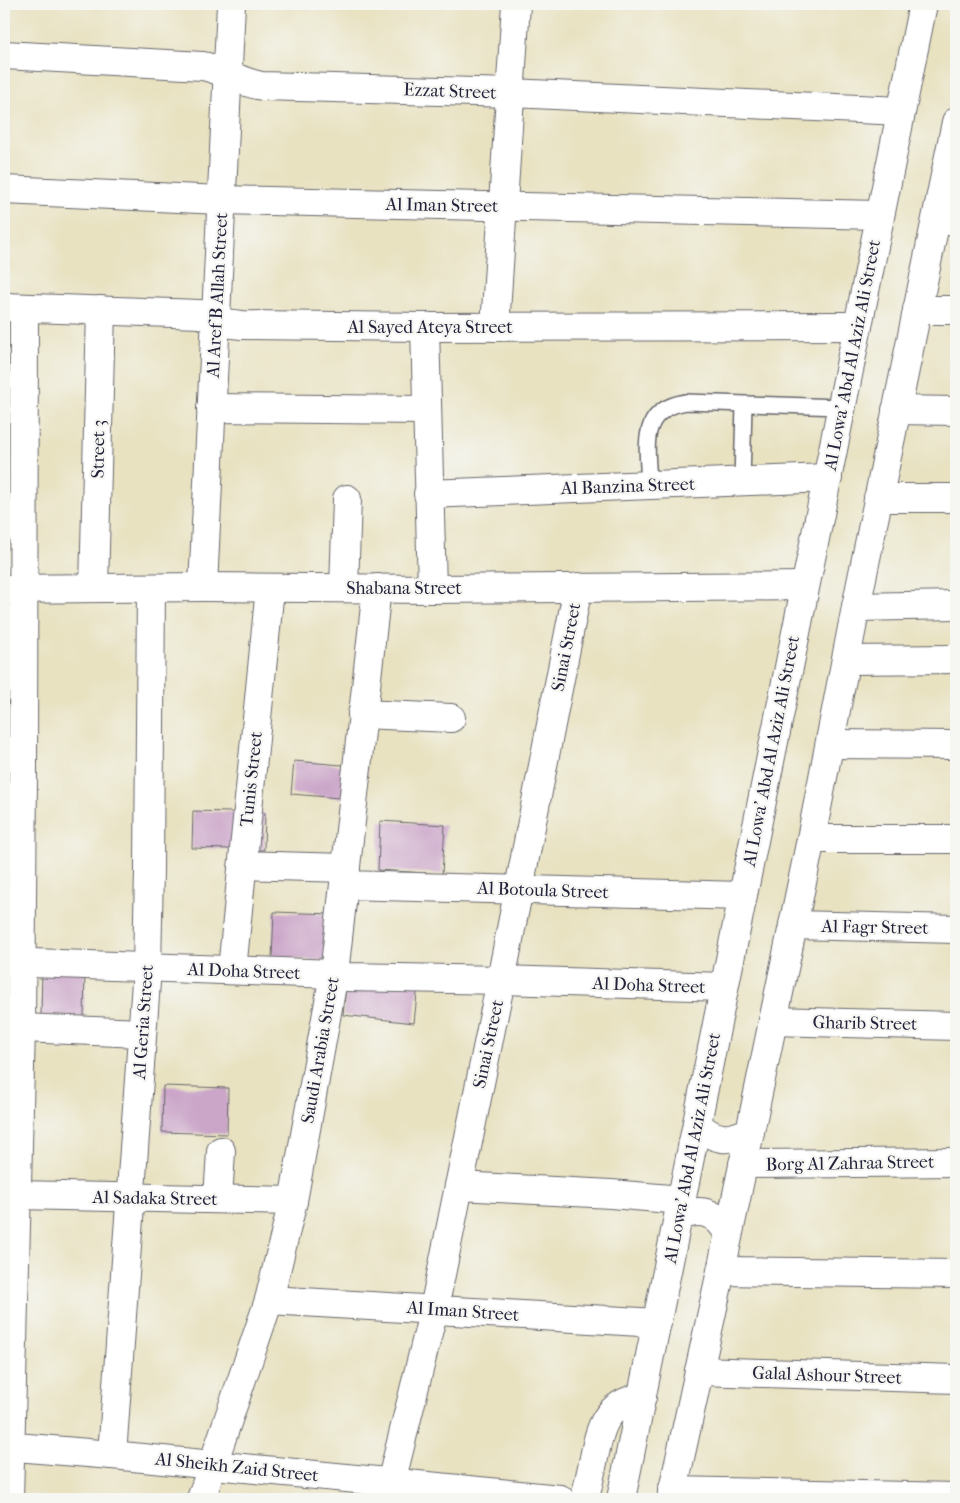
<svg xmlns="http://www.w3.org/2000/svg" width="960" height="1503" viewBox="0 0 960 1503" font-family="'IM FELL French Canon',serif">
  <rect width="100%" height="100%" fill="#f6f6f2"/>
  <filter id="ink" filterUnits="userSpaceOnUse"><feTurbulence type="fractalNoise" baseFrequency=".02" numOctaves="2"/><feDisplacementMap in="SourceGraphic" scale="10" xChannelSelector="R" yChannelSelector="G"/><feConvolveMatrix kernelMatrix="1 2 1 2 8 2 1 2 1" color-interpolation-filters="sRGB"/></filter>
  <filter id="wash" filterUnits="userSpaceOnUse"><feTurbulence type="fractalNoise" baseFrequency=".0096" numOctaves="4" result="noise"/><feDisplacementMap in="SourceGraphic" scale="20" xChannelSelector="R" yChannelSelector="G"/><feGaussianBlur stdDeviation="1.12" result="paint"/><feColorMatrix in="noise" values="0 0 0 0 0 0 0 0 0 0 0 0 0 0 0 0 0 1.4 0 .05"/><feComposite in="paint" operator="in"/></filter>
  <g filter="url(#wash)">
    <rect width="100%" height="100%" fill="#e8e2c1"/>
    <g id="blocks">
      <g fill="#cba6c9">
        <polygon points="294,761 367,767 364,800 291,794"/>
        <polygon points="193,811 265,813 264,850 192,848"/>
        <polygon points="380,821 445,825 442,874 378,870"/>
        <polygon points="274,912 334,914 332,961 272,958"/>
        <polygon points="42,970 85,971 84,1017 41,1016"/>
        <polygon points="347,977 418,984 414,1023 343,1015"/>
        <polygon points="163,1086 228,1088 227,1134 162,1132"/>
      </g>
    </g>
  </g>
  <g filter="url(#ink)">
    <use href="#blocks" fill-opacity="0" stroke="#67656a" stroke-width="1"/>
    <g fill="none" stroke-linecap="round" stroke-linejoin="round">
      <g stroke="#67656a" stroke-width="18">
        <g id="service">
          <polyline points="742,482 744,405"/>
          <path d="M649 485C648 448 637 410 686 402L841 407"/>
        </g>
      </g>
      <g stroke="#67656a" stroke-width="30">
        <g id="minor">
          <path d="M4 55 203 66C224 70 241 83 262 86L511 93 901 111"/>
          <polyline points="4,190 221,200 880,215"/>
          <polyline points="936,221 956,221"/>
          <polyline points="4,307 200,314 224,323 242,325 425,327 858,326"/>
          <polyline points="917,310 956,310"/>
          <polyline points="425,327 432,589"/>
          <polyline points="495,327 516,4"/>
          <polyline points="211,408 427,410"/>
          <polyline points="896,410 956,411"/>
          <polyline points="428,494 828,478"/>
          <polyline points="878,498 956,498"/>
          <polyline points="203,587 231,4"/>
          <polyline points="94,588 101,310"/>
          <polyline points="344,588 347,499"/>
          <polyline points="4,589 203,587 432,589 805,586"/>
          <polyline points="856,607 956,605"/>
          <polyline points="846,660 956,659"/>
          <polyline points="362,714 451,718"/>
          <polyline points="830,744 956,745"/>
          <polyline points="811,839 956,839"/>
          <polyline points="243,865 346,868"/>
          <polyline points="344,885 742,896"/>
          <polyline points="793,925 956,929"/>
          <polyline points="4,962 334,974 347,977 501,980 724,987"/>
          <polyline points="232,970 270,588"/>
          <polyline points="773,1021 956,1026"/>
          <polyline points="21,1028 142,1033"/>
          <polyline points="743,1164 956,1162"/>
          <polyline points="459,1186 611,1194 682,1200"/>
          <polyline points="17,1195 293,1201"/>
          <polyline points="218,1199 221,1151"/>
          <polyline points="721,1271 956,1274"/>
          <polyline points="269,1300 657,1323"/>
          <polyline points="699,1371 956,1379"/>
          <polyline points="4,1446 112,1455 560,1499"/>
          <polyline points="112,1455 147,968 149,869 151,588"/>
          <polyline points="672,1491 956,1497"/>
          <polyline points="9,1499 21,1028 23,772 24,308"/>
          <polyline points="201,1499 269,1300 293,1201 334,974 377,588"/>
          <polyline points="387,1499 434,1309 501,980 578,587"/>
        </g>
      </g>
      <g stroke="#67656a" stroke-width="30">
        <g id="primary">
          <path d="M697 1124C714 1141 729 1142 750 1131"/>
          <path d="M679 1217C701 1207 716 1212 728 1233"/>
          <path d="M585 1499C588 1485 591 1472 594 1458 600 1426 606 1404 642 1397"/>
          <polyline points="621,1499 923,4"/>
          <polyline points="671,1499 721,1271 811,839 856,607 956,122"/>
        </g>
      </g>
      <use href="#service" stroke="#fff" stroke-width="15"/>
      <use href="#minor" stroke="#fff" stroke-width="28"/>
      <use href="#primary" stroke="#fff" stroke-width="28"/>
    </g>
  </g>
  <g text-anchor="middle" stroke-width="4.5" stroke-linejoin="round" paint-order="stroke">
    <g font-size="18" fill="#22223b" stroke="#f6f6f2">
      <text transform="translate(450 91) rotate(2)" y="6">Ezzat Street</text>
      <text transform="translate(442 205) rotate(1)" y="6">Al Iman Street</text>
      <text transform="translate(217 295) rotate(-87)" y="6">Al Aref B Allah Street</text>
      <text x="430" y="333">Al Sayed Ateya Street</text>
      <text transform="translate(852 355) rotate(-79)" y="6">Al Lowa' Abd Al Aziz Ali Street</text>
      <text transform="translate(98 449) rotate(-89)" y="6">Street 3</text>
      <text transform="translate(628 486) rotate(-2)" y="6">Al Banzina Street</text>
      <text x="404" y="594">Shabana Street</text>
      <text transform="translate(566 647) rotate(-79)" y="6">Sinai Street</text>
      <text transform="translate(771 751) rotate(-79)" y="6">Al Lowa' Abd Al Aziz Ali Street</text>
      <text transform="translate(251 779) rotate(-84)" y="6">Tunis Street</text>
      <text transform="translate(543 890) rotate(2)" y="6">Al Botoula Street</text>
      <text transform="translate(875 927) rotate(1)" y="6">Al Fagr Street</text>
      <text transform="translate(244 971) rotate(2)" y="6">Al Doha Street</text>
      <text transform="translate(649 985) rotate(2)" y="6">Al Doha Street</text>
      <text transform="translate(143 1022) rotate(-86)" y="6">Al Geria Street</text>
      <text transform="translate(865 1023) rotate(1)" y="6">Gharib Street</text>
      <text transform="translate(488 1044) rotate(-78)" y="6">Sinai Street</text>
      <text transform="translate(320 1050) rotate(-80)" y="6">Saudi Arabia Street</text>
      <text transform="translate(692 1148) rotate(-79)" y="6">Al Lowa' Abd Al Aziz Ali Street</text>
      <text transform="translate(850 1163) rotate(-1)" y="6">Borg Al Zahraa Street</text>
      <text transform="translate(155 1198) rotate(1)" y="6">Al Sadaka Street</text>
      <text transform="translate(463 1311) rotate(4)" y="6">Al Iman Street</text>
      <text transform="translate(827 1375) rotate(2)" y="6">Galal Ashour Street</text>
      <text transform="translate(237 1467) rotate(6)" y="6">Al Sheikh Zaid Street</text>
    </g>
  </g>
  <rect width="960" height="1503" fill="none" stroke="#f6f6f2" stroke-width="20"/>
</svg>
